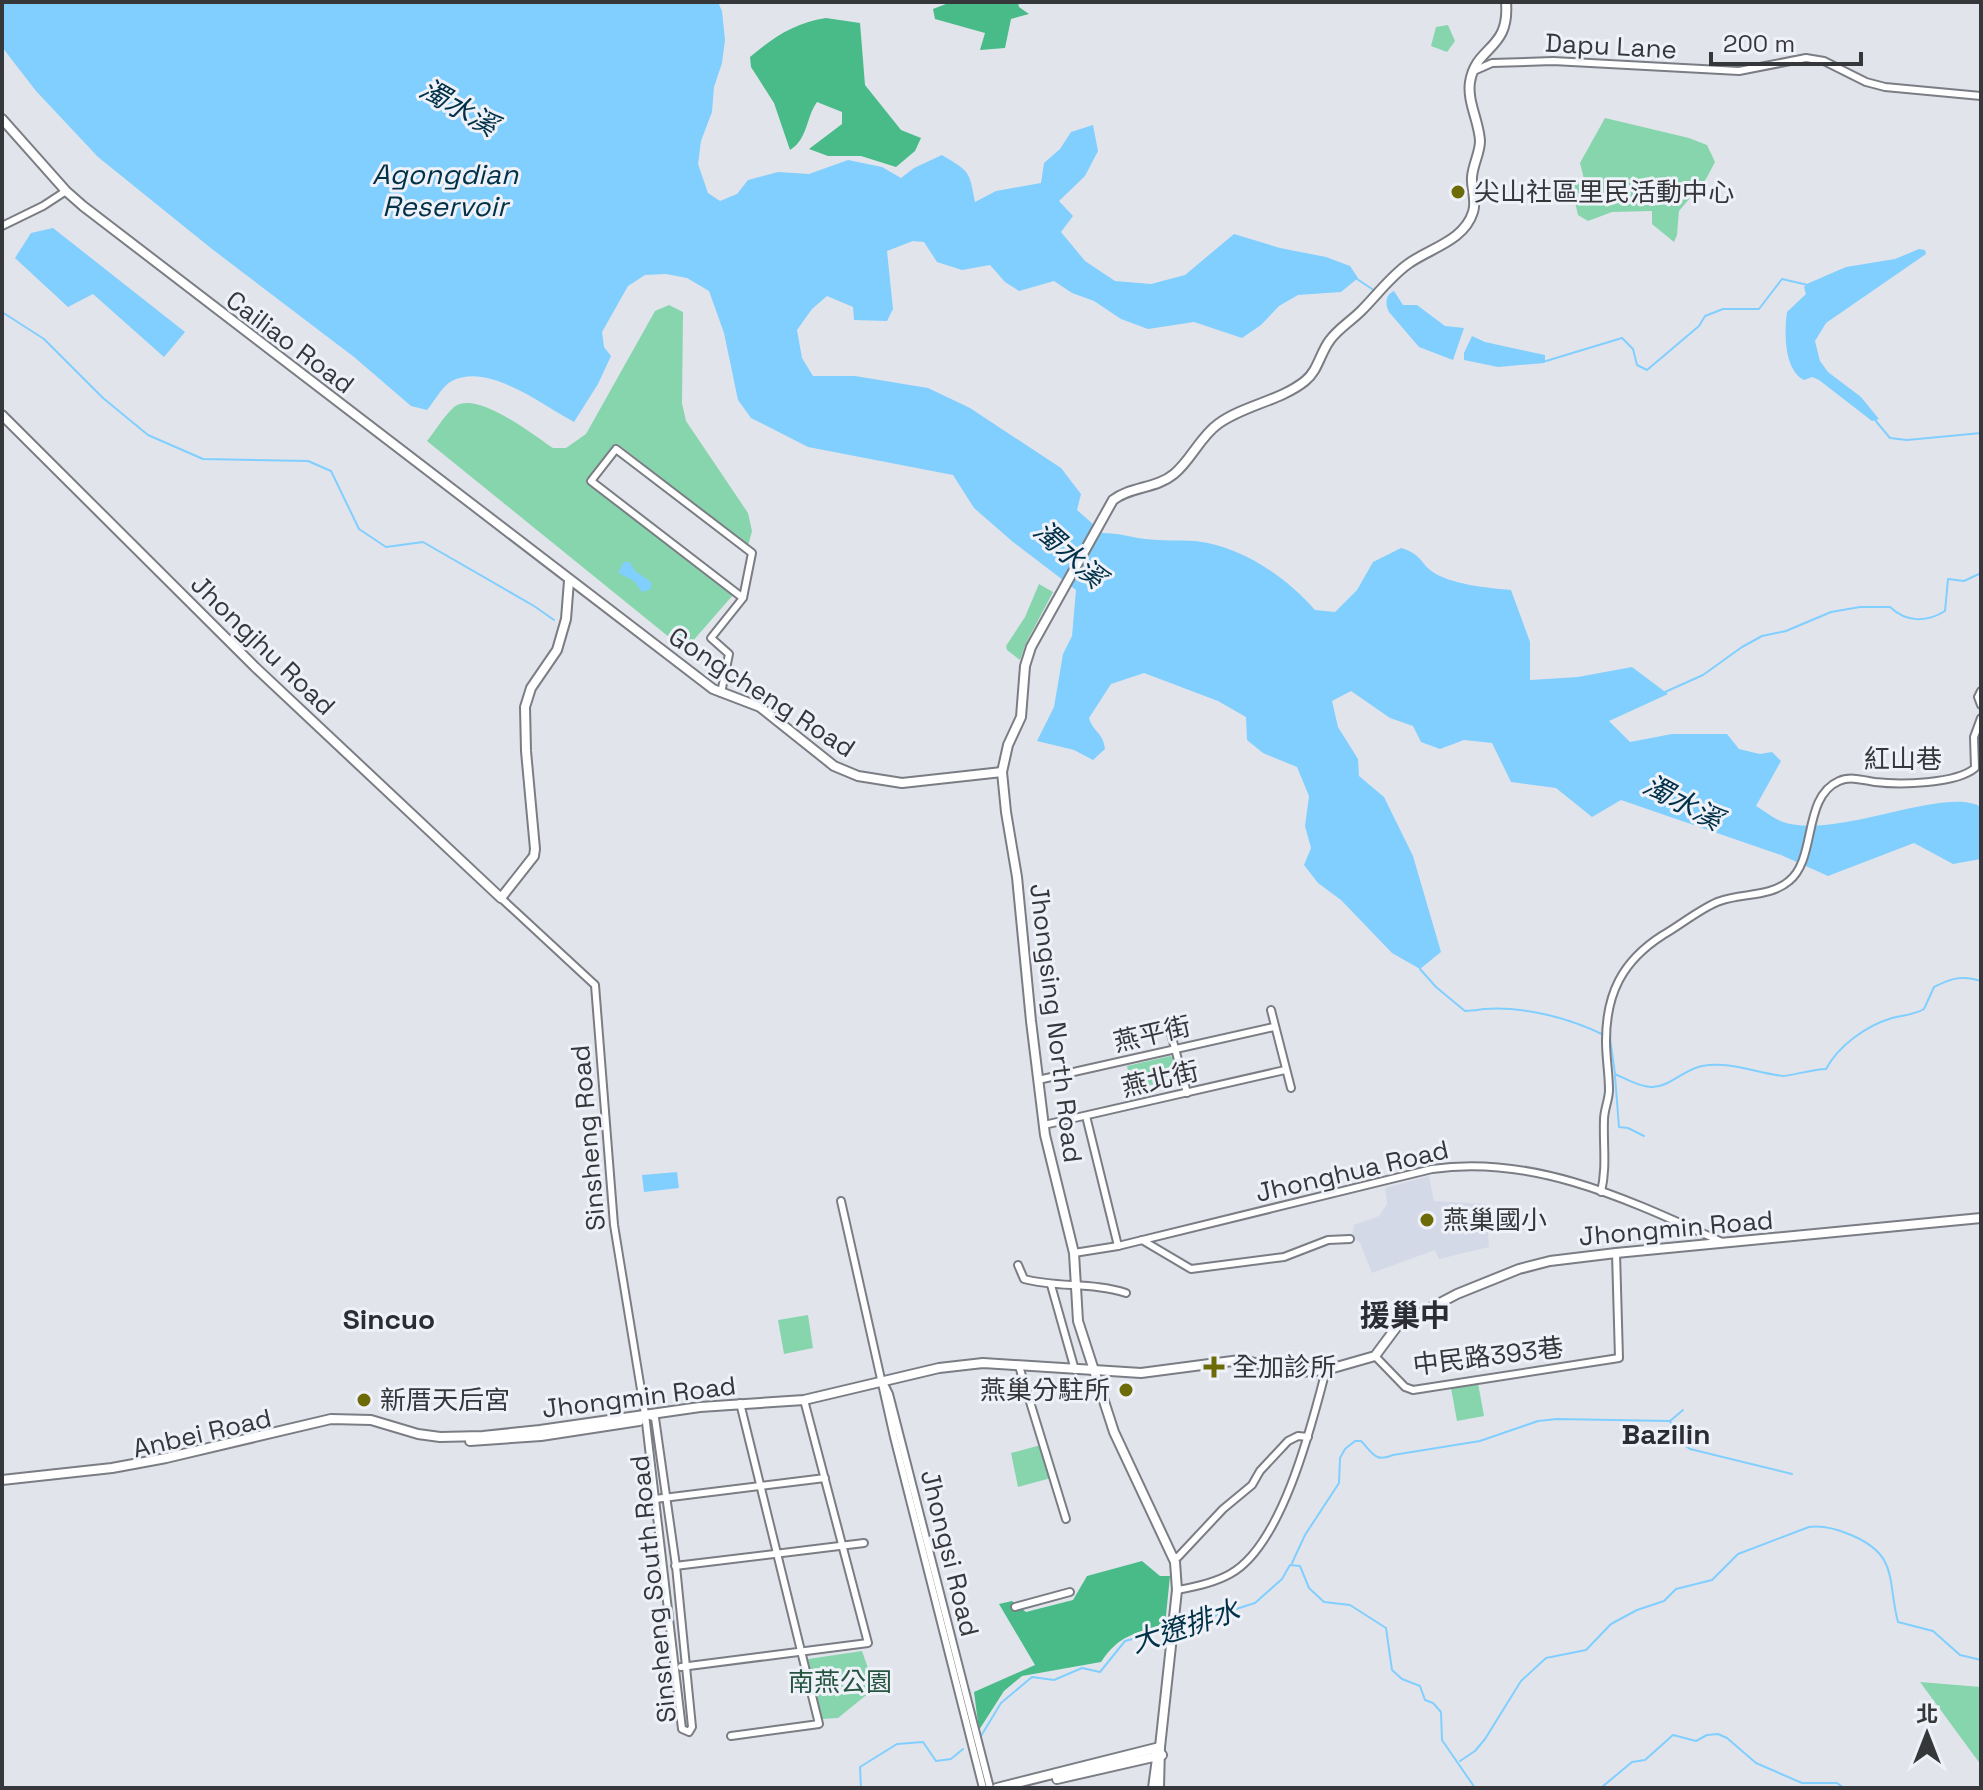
<svg xmlns="http://www.w3.org/2000/svg" width="1983" height="1790" viewBox="0 0 1983 1790" font-family="'Space Grotesk','Noto Sans TC',sans-serif">
  <rect width="100%" height="100%" fill="#e2e4ec"/>
  <polygon fill="#d4d9e7" points="1429,1176 1434,1201 1486,1204 1489,1247 1439,1259 1435,1250 1372,1273 1360,1243 1352,1236 1354,1225 1379,1216 1387,1204 1385,1188"/>
  <g fill="#86d5ad">
    <polygon points="1448,25 1455,41 1447,52 1431,46 1436,27"/>
    <polygon points="1605,118 1689,138 1707,145 1715,162 1706,179 1679,211 1677,235 1674,242 1652,224 1652,211 1612,212 1588,221 1578,215 1571,185 1584,179 1580,163"/>
    <path d="M669 305 683 312 682 403 686 421 748 513 752 531 748 546 618 444 588 483 733 595 685 650 427 441C435 431 444 416 454 407 476 389 533 435 553 448H566L586 434 655 311Z"/>
    <polygon points="1039,584 1053,592 1026,643 1020,660 1007,650 1006,646 1025,617"/>
    <polygon points="1170,1056 1173,1057 1179,1079 1132,1089 1127,1066"/>
    <polygon points="808,1315 813,1348 784,1354 778,1320"/>
    <polygon points="1478,1383 1484,1416 1457,1421 1451,1388"/>
    <polygon points="1041,1445 1051,1478 1018,1487 1011,1453"/>
    <polygon points="862,1651 875,1688 838,1718 822,1719 808,1659"/>
    <polygon points="1920,1682 1981,1687 1981,1765"/>
  </g>
  <g fill="#48bb88">
    <polygon points="951,2 1018,2 1019,7 1029,14 1011,19 1005,48 980,50 985,33 935,19 933,9"/>
    <path d="M826 18 860 23 865 85 901 130 921 138 915 151 896 167 861 156H828L809 149 842 124V112L817 102C806 117 808 139 790 150L774 103 751 67 750 57C774 37 794 23 826 18Z"/>
    <path d="M1142 1561 1160 1576H1170L1165 1625C1135 1633 1119 1635 1101 1662L1022 1676 1004 1691 979 1730 974 1692 1035 1665 999 1604 1012 1601 1026 1612 1073 1600 1087 1576Z"/>
  </g>
  <g fill="#80cffe">
    <path d="M2 2H718L722 11 725 40 722 63 714 87 712 112 701 141 698 164 708 193 720 201 737 194 748 180 778 172 809 174 848 160 882 167 901 178 914 168 942 155C970 172 969 170 975 202L996 191 1041 183 1044 163 1060 149 1071 132 1093 125 1098 151 1085 176 1059 201 1073 216 1061 232 1085 261 1115 281 1151 284 1185 275 1234 234 1280 248 1326 257 1350 266 1358 278 1341 292 1298 295 1279 306 1261 325 1242 338 1194 322 1148 329 1121 319 1094 301 1072 293 1054 281 1019 291 1005 282 990 265 962 270 937 262 924 242 913 241 887 251 893 309 887 321 854 320 853 307 827 296 812 309 797 330 802 358 813 376H855L928 388 970 408 1061 468 1081 494 1077 510 1103 533C1118 533 1130 537 1145 539 1162 541 1178 540 1195 541 1241 546 1285 576 1315 610L1335 612 1357 590 1373 562 1401 548C1424 555 1420 565 1436 574 1456 585 1489 588 1511 590L1530 642V680L1578 677 1632 667 1668 694 1609 721 1630 742 1672 734H1727L1739 749 1760 754 1772 752 1781 761 1756 806C1765 811 1774 819 1783 822 1836 840 1946 785 1981 807V859L1953 864 1914 843 1828 876 1781 855 1621 800 1592 817 1556 788 1511 782 1492 743 1464 740 1440 749 1421 742 1413 726 1390 718 1351 691 1332 701 1338 727 1358 759 1359 776 1384 797 1413 856 1441 952 1420 969 1392 953 1341 900 1318 883 1304 865 1311 848 1305 826 1309 796 1297 767 1263 753 1247 740 1246 717 1218 701 1144 673 1111 684 1089 718C1093 732 1103 732 1105 749L1093 760 1074 750 1037 741 1054 707 1063 654 1072 636 1076 590 1013 542 974 508 953 475 808 447 751 418 738 400 724 333 709 291 687 278 666 274 645 275 628 286 602 332 604 347 611 356 598 384 574 422C542 405 488 362 452 381 442 386 434 402 427 410L411 406 354 357 212 249 98 157 36 91 2 47Z"/>
    <polygon points="53,228 185,332 164,357 93,294 68,307 15,258 31,233"/>
    <path d="M1919 249 1925 250 1926 254 1826 323 1815 341 1820 361 1828 372 1861 397 1879 419 1872 421 1819 380 1812 377 1804 380C1784 370 1784 332 1787 312L1806 294 1804 287 1809 283 1846 267 1895 259Z"/>
    <path d="M1394 291 1403 305H1417L1445 326 1464 328 1453 360 1419 347 1389 312C1385 304 1385 295 1394 291Z"/>
    <polygon points="1472,336 1485,342 1545,355 1545,363 1498,367 1464,360 1464,353"/>
    <polygon points="624,562 630,562 635,571 651,582 651,589 642,592 634,581 618,573"/>
    <polygon points="677,1172 679,1188 644,1192 642,1175"/>
  </g>
  <g fill="none" stroke-linecap="round" stroke-linejoin="round">
    <g stroke="#80cffe" stroke-width="2">
      <polyline points="1357,279 1375,291"/>
      <polyline points="2,312 44,339 103,398 148,435 203,459 308,461 331,471 359,529 386,547 423,542 534,606 554,620"/>
      <polyline points="1546,361 1622,338 1633,349 1637,365 1647,370 1699,326 1705,316 1723,309 1759,309 1782,279 1808,285"/>
      <polyline points="1875,420 1890,438 1907,440 1981,433"/>
      <path d="M1665 692 1703 675 1742 647 1762 636 1786 631 1831 612 1860 607H1890C1906 622 1926 623 1945 611L1948 579 1964 581 1981 573"/>
      <path d="M1420 969 1436 987 1465 1011C1472 1011 1477 1010 1484 1009 1524 1006 1569 1018 1604 1035"/>
      <path d="M1610 1038 1615 1074C1626 1079 1639 1087 1651 1087 1669 1088 1684 1069 1702 1066 1731 1061 1755 1073 1783 1076 1788 1076 1816 1069 1826 1069 1839 1045 1866 1026 1892 1018 1903 1015 1914 1015 1924 1009L1934 987C1952 978 1962 975 1981 981"/>
      <polyline points="1615,1076 1619,1127 1628,1128 1644,1136"/>
      <polyline points="1670,1421 1683,1410"/>
      <path d="M1292 1563 1305 1535 1339 1483 1340 1458 1345 1449 1355 1441H1361C1373 1453 1375 1463 1393 1455L1480 1441 1538 1421 1557 1419 1670 1421 1680 1442 1690 1449 1792 1474"/>
      <polyline points="1176,1628 1255,1603 1282,1579 1290,1565 1300,1566 1309,1588 1324,1602 1350,1605 1386,1628 1392,1670 1402,1679 1420,1686 1425,1700 1433,1703 1441,1712 1442,1740 1475,1788"/>
      <polyline points="981,1736 1001,1703 1032,1677 1054,1680 1082,1668 1100,1672 1125,1641 1170,1629"/>
      <path d="M1460 1761 1475 1751 1485 1739 1521 1681 1546 1658 1586 1650 1611 1624 1637 1610 1664 1601 1676 1589 1712 1580 1738 1554 1809 1527C1824 1525 1837 1529 1851 1535 1899 1555 1887 1580 1898 1622L1933 1631 1960 1655 1981 1660"/>
      <polyline points="835,1788 838,1788"/>
      <polyline points="861,1788 860,1767 897,1744 923,1742 936,1761 951,1759 963,1749"/>
      <polyline points="1562,1788 1602,1787 1632,1762 1645,1760 1673,1735 1696,1741 1707,1735 1718,1734 1727,1738 1756,1763 1802,1783 1837,1783 1844,1788"/>
    </g>
    <g stroke="#7b7d84" stroke-width="10">
      <g id="street">
        <polyline points="1474,71 1492,63 1553,61 1739,71 1806,58 1824,61 1866,82 1885,87 1981,96"/>
        <polyline points="2,226 43,206 66,191"/>
        <polyline points="1981,691 1978,697 1981,705"/>
        <polyline points="721,693 729,654 711,638 743,598 752,553 616,449 591,481 743,598"/>
        <polyline points="501,898 595,985 614,1225 645,1414 682,1729 689,1732 692,1727 676,1566 655,1418 648,1415"/>
        <polyline points="1271,1010 1291,1088"/>
        <polyline points="1170,1030 1187,1093"/>
        <polyline points="1038,1080 1274,1027"/>
        <polyline points="1086,1116 1118,1246"/>
        <polyline points="1044,1125 1285,1070"/>
        <path d="M1601 1192C1607 1167 1603 1145 1604 1120 1604 1109 1609 1100 1609 1090 1609 1074 1606 1058 1606 1041 1606 994 1622 961 1663 935 1679 926 1704 906 1720 901 1743 893 1770 897 1789 881 1817 859 1802 797 1839 781 1850 776 1863 780 1875 782 1900 785 1956 784 1975 768L1974 737 1981 718"/>
        <polyline points="841,1201 894,1437 983,1788"/>
        <polyline points="1142,1240 1191,1269 1284,1257 1328,1240 1350,1239"/>
        <path d="M1074 1253 1118 1246 1432 1169C1535 1154 1631 1201 1722 1242"/>
        <path d="M1018 1265 1024 1279C1058 1288 1092 1282 1126 1293"/>
        <polyline points="1051,1285 1075,1370"/>
        <polyline points="1375,1356 1405,1387 1413,1390 1619,1358 1616,1253"/>
        <polyline points="1019,1366 1066,1519"/>
        <polyline points="885,1386 889,1394 990,1788"/>
        <polyline points="655,1499 825,1478"/>
        <polyline points="1174,1557 1178,1557 1223,1509 1252,1485 1260,1471 1288,1441 1298,1436 1308,1437"/>
        <polyline points="675,1566 864,1543"/>
        <path d="M1177 1590C1195 1587 1214 1583 1230 1574 1282 1546 1312 1424 1326 1370"/>
        <polyline points="1015,1607 1070,1592"/>
        <polyline points="681,1667 868,1643 804,1400"/>
        <polyline points="731,1736 819,1724 740,1403"/>
      </g>
    </g>
    <g stroke="#7b7d84" stroke-width="12">
      <g id="secondary">
        <polyline points="2,119 66,191 83,206 713,689 760,707 834,766 858,776 902,783 1002,772"/>
        <polyline points="2,415 255,667 501,898 534,856 535,849 526,751 525,707 531,688 557,650 566,619 569,581"/>
        <polyline points="470,1441 541,1436 639,1421"/>
        <polyline points="2,1480 112,1468 166,1458 331,1419 371,1420 418,1434 440,1437 483,1436 540,1430 700,1407 804,1400 939,1368 983,1363 1141,1373 1240,1360 1300,1372 1326,1370 1375,1356 1398,1325 1457,1294 1519,1269 1550,1261 1616,1253 1981,1218"/>
        <polyline points="1057,1779 1162,1755"/>
        <polyline points="997,1788 1160,1747"/>
        <polyline points="1153,1788 1158,1751"/>
        <path d="M1159 1788 1160 1747 1177 1590 1175 1562 1114 1432 1078 1321 1074 1253 1045 1135 1031 1021 1017 877 1006 812 1002 772 1008 745 1021 717 1025 666 1031 647 1113 500C1131 486 1156 489 1174 474 1191 460 1200 437 1218 424 1244 405 1280 401 1305 381 1318 371 1320 353 1330 340 1338 329 1351 321 1361 311 1377 295 1390 277 1408 264 1430 248 1464 241 1473 212 1477 200 1471 189 1472 177 1473 164 1480 153 1480 141 1479 121 1467 102 1470 82 1476 45 1510 51 1506 2"/>
      </g>
    </g>
    <use href="#street" stroke="#fff" stroke-width="6"/>
    <use href="#secondary" stroke="#fff" stroke-width="8"/>
  </g>
  <g fill="#6d6b08" stroke="#eff1f9" stroke-width="3">
    <circle cx="1458" cy="192" r="8"/>
    <circle cx="1427" cy="1220" r="8"/>
    <path d="M1210 1355h8v8h8v8h-8v8h-8v-8h-8v-8h8z"/>
    <circle cx="1126" cy="1390" r="8"/>
    <circle cx="364" cy="1400" r="8"/>
  </g>
  <g text-anchor="middle" stroke-width="6" stroke-linejoin="round" paint-order="stroke">
    <g font-size="26" fill="#36373a" stroke="#eff1f9">
      <text transform="translate(1611 46) rotate(3)" y="9">Dapu Lane</text>
      <text transform="translate(290 342) rotate(37)" y="9">Cailiao Road</text>
      <text transform="translate(263 645) rotate(44)" y="9">Jhongjhu Road</text>
      <text transform="translate(762 692) rotate(33)" y="9">Gongcheng Road</text>
      <text x="1903" y="768">紅山巷</text>
      <text transform="translate(1056 1023) rotate(83)" y="9">Jhongsing North Road</text>
      <text transform="translate(1152 1034) rotate(-13)" y="9">燕平街</text>
      <text transform="translate(1160 1079) rotate(-13)" y="9">燕北街</text>
      <text transform="translate(588 1138) rotate(-95)" y="9">Sinsheng Road</text>
      <text transform="translate(1352 1171) rotate(-13)" y="9">Jhonghua Road</text>
      <text transform="translate(1676 1228) rotate(-5)" y="9">Jhongmin Road</text>
      <text transform="translate(1488 1356) rotate(-7)" y="9">中民路393巷</text>
      <text transform="translate(639 1397) rotate(-7)" y="9">Jhongmin Road</text>
      <text transform="translate(202 1433) rotate(-13)" y="9">Anbei Road</text>
      <text transform="translate(950 1553) rotate(76)" y="9">Jhongsi Road</text>
      <text transform="translate(653 1589) rotate(-96)" y="9">Sinsheng South Road</text>
    </g>
    <g font-size="26" fill="#36373a" stroke="#eff1f9" text-anchor="start">
      <text x="1474" y="201">尖山社區里民活動中心</text>
      <text x="1443" y="1229">燕巢國小</text>
      <text x="1232" y="1376">全加診所</text>
      <text x="1110" y="1399" text-anchor="end">燕巢分駐所</text>
      <text x="380" y="1409">新厝天后宮</text>
    </g>
    <g font-size="26" fill="#275540" stroke="#eff1f9">
      <text x="840" y="1691">南燕公園</text>
    </g>
    <g font-size="28" font-style="italic" fill="#013148" stroke="#eff1f9">
      <text transform="translate(459 107) rotate(30)" y="10">濁水溪</text>
      <text x="445" y="184">Agongdian<tspan x="445" dy="32">Reservoir</tspan></text>
      <text transform="translate(1070 554) rotate(42)" y="10">濁水溪</text>
      <text transform="translate(1683 802) rotate(28)" y="10">濁水溪</text>
      <text transform="translate(1185 1626) rotate(-18)" y="10">大遼排水</text>
    </g>
    <g font-size="28" font-weight="bold" fill="#2b2d33" stroke="#eff1f9">
      <text x="389" y="1329">Sincuo</text>
      <text x="1666" y="1444">Bazilin</text>
    </g>
    <g font-size="30" font-weight="bold" fill="#2b2d33" stroke="#eff1f9">
      <text x="1405" y="1326">援巢中</text>
    </g>
  </g>
  <rect width="1983" height="1790" fill="none" stroke="#36373a" stroke-width="8"/>
  <g transform="translate(1927 1734)" stroke="#eff1f9" stroke-width="6" paint-order="stroke">
  <path d="M0-6L14 30L0 20L-14 30Z" fill="#36373a"/>
  <text y="-12" font-size="22" font-weight="bold" text-anchor="middle" fill="#36373a">北</text>
  </g>
  <path d="M1711 52v12h150v-12" fill="none" stroke="#36373a" stroke-width="4"/>
  <text x="1723" y="52" font-size="24" fill="#36373a" stroke="#eff1f9" stroke-width="6" paint-order="stroke">200 m</text>
</svg>
